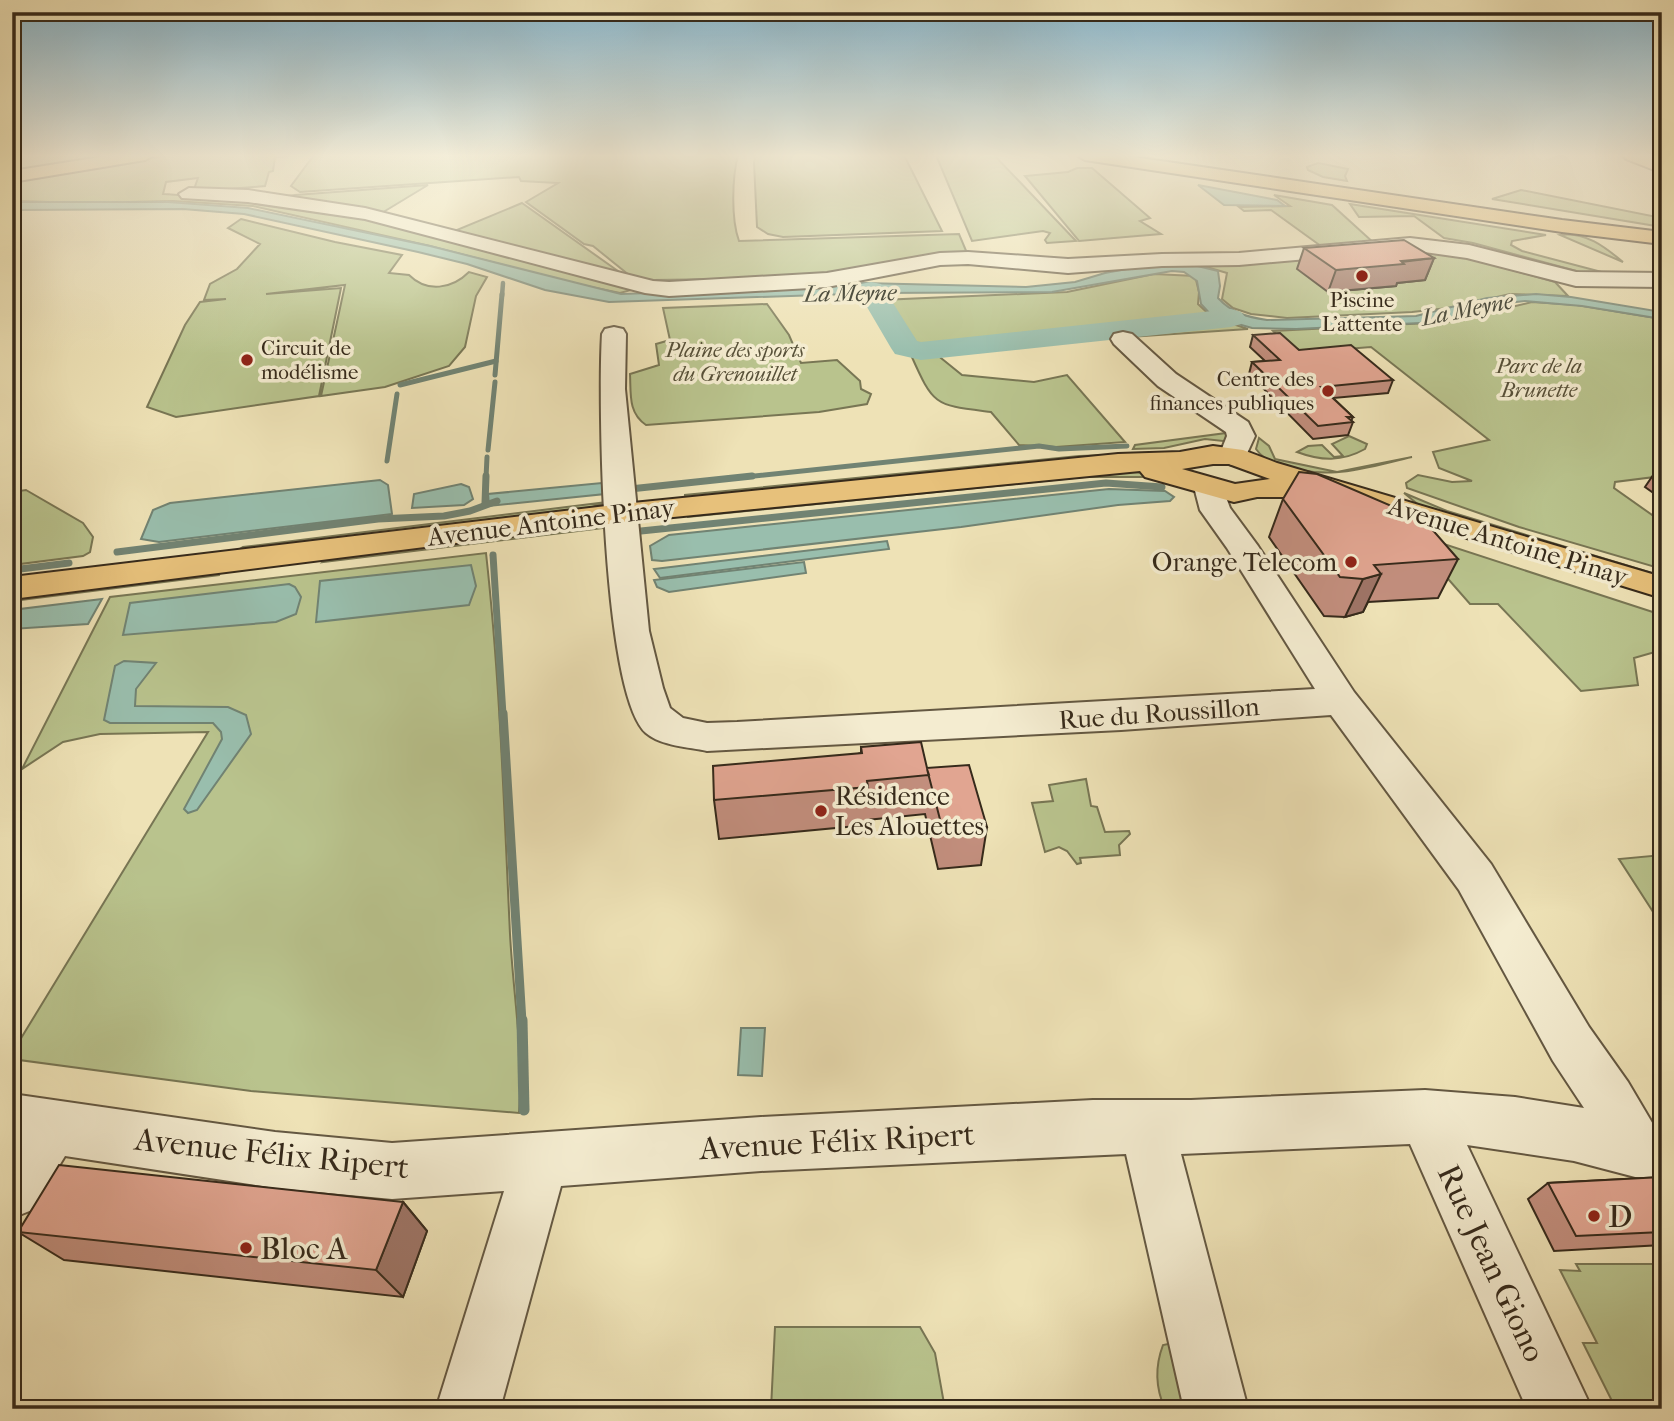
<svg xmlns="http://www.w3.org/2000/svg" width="1674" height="1421" viewBox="0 0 1674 1421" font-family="'IM FELL French Canon',serif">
  <rect width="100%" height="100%" fill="#eee2b6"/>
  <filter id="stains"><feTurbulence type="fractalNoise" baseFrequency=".00286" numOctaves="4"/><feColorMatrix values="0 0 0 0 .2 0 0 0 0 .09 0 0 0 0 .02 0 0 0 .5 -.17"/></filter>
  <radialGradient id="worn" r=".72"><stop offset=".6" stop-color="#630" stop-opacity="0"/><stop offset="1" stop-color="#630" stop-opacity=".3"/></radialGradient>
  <g fill="#b9c38d" stroke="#787654" stroke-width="2">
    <polygon points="24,155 124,155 12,173 12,158"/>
    <path d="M171 155H312L275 157 273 171 269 172 265 186 193 192 198 178 166 182 163 194C209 197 255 199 301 205 416 222 530 258 642 287L620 293 572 283 430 246 253 206 173 201 84 203 12 201V180Z"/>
    <path d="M314 155H738C732 178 731 219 739 241L959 234 967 253 867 271 778 278 654 280 634 279 593 246 584 244 526 202 558 183 521 181 519 177 300 192 291 186Z"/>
    <polygon points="756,155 904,155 942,231 783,237 768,234 757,227 754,162"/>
    <polygon points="936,155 994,155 1076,241 1047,243 1045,240 1050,233 1043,231 972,241"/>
    <polygon points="1318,163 1348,169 1345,176 1347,181 1323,177 1308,170 1307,167"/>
    <polygon points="1077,168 1092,168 1150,218 1140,221 1161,234 1079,241 1025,176 1068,172"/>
    <polygon points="428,185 380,214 281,197 295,195"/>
    <polygon points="1521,190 1662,218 1662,227 1492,199"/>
    <polygon points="1274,195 1332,205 1375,244 1325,249 1271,210 1244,211 1239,207 1290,206"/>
    <polygon points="522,203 625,276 452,232"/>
    <polygon points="1350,204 1546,235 1512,241 1511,245 1522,251 1613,275 1580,272 1473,243 1444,238 1414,216 1359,217"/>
    <path d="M241 219 335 242 402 255 389 273 409 275C427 293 452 289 469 272L487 277 476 296 465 347 449 366 385 387 321 396 345 285 266 294 341 288 319 396 176 417 147 407 185 325 200 302 226 299 204 300 210 284 237 269 260 244 228 228Z"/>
    <path d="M1560 235C1585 231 1605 247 1623 262Z"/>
    <polygon points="1437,249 1555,282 1568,296 1510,294 1448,308 1412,312 1287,318 1251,314 1233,308 1222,299 1227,273 1193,263"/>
    <polygon points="1154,274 1195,276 1199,292 1198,304 1212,317 1248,329 1129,337 1106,330 967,341 924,349 908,347 881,300 1067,292"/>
    <polygon points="1532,302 1577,305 1662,319 1662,476 1615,482 1614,488 1662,522 1662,569 1519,527 1407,488 1406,483 1418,475 1452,482 1472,481 1439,468 1433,452 1489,440 1371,347 1296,353 1273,331 1448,322"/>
    <path d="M767 304 789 335 801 363 837 360 860 381 861 389 871 394 867 404 819 412 646 425C628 413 631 394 630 374L659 365 656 344 670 340 663 308Z"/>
    <path d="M936 354 962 375 1034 382 1067 375 1125 442 1056 447 1019 445 991 412C935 405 934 407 911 355Z"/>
    <polygon points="1234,432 1232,442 1205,439 1164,448 1133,449 1135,445"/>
    <path d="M1349 436 1367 444 1365 449C1342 462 1321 461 1297 452L1308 446 1322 445 1334 457 1343 456 1332 444Z"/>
    <path d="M1259 438 1269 446 1275 459 1337 472 1412 457C1364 468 1327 482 1278 464 1269 460 1262 458 1256 449Z"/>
    <polygon points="1137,454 685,500 685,495 1079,456"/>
    <polygon points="1118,471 1148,473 1145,477 1084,477 688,517 687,512"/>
    <polygon points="26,490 83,523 93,537 90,552 83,556 12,565 12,492"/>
    <polygon points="1404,493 1447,511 1662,576 1662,581 1420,506"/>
    <polygon points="607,502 584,510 238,550 243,547"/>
    <polygon points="603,524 611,527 323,562 328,558"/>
    <polygon points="1407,532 1662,615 1662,650 1634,658 1638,685 1581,691 1498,604 1470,604"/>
    <path d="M486 553C500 679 504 807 510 934 513 993 524 1054 519 1113L251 1091 12 1059V1053L208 732 100 734 63 742 22 769 110 597Z"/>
    <polygon points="221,569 219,575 12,601 12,595"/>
    <polygon points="1086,779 1091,806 1097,807 1105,832 1129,831 1130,834 1119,845 1120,855 1080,858 1081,863 1077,864 1067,851 1059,847 1045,852 1032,803 1053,801 1049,785"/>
    <polygon points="1662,855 1662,918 1657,918 1619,859"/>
    <polygon points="1576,1264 1662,1264 1662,1409 1616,1409 1583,1343 1597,1343 1560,1270 1580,1271"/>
    <polygon points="775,1327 920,1327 935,1353 945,1409 771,1409"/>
    <path d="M1178 1342 1195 1409H1165C1155 1387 1155 1366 1163 1345Z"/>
  </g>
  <g fill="#99bead" stroke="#718373" stroke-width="2">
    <polygon points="1198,185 1277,200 1285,206 1224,205"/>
    <path d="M12 202H168L248 208 430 246 621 294 823 287 863 283 1026 287 1075 282 1105 273 1154 264H1189L1218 271 1220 286 1218 298C1232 313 1247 317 1267 320L1416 316 1487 298 1536 294 1571 297 1662 312V319L1582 306 1525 301 1507 303 1441 322 1296 329 1252 328 1213 317 1201 304 1197 281 1184 272 1172 271 1052 292 878 293 609 302 545 290 467 264 418 252 244 214 183 209 17 210H12Z"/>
    <polygon points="380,480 388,485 392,514 159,542 141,539 153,510 170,503"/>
    <polygon points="602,483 607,485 605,494 489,506 488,494"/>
    <polygon points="461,484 469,487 473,499 464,505 412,508 414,494"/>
    <polygon points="1109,489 1165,491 1174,497 1170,501 1118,505 961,527 662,561 652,560 650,546 669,535"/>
    <polygon points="887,541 889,549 660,578 654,569"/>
    <polygon points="804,562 806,573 669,592 657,587 654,580"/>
    <polygon points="471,565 476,586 469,605 316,622 320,581"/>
    <polygon points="289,584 295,587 301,597 296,614 276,622 123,635 130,603"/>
    <polygon points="102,599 88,624 12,629 12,610"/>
    <polygon points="124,661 156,663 136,689 135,706 228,707 246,715 251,734 197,810 188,813 184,809 222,739 221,732 213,723 110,723 104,720 115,666"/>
    <polygon points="741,1028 765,1028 762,1076 738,1075"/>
  </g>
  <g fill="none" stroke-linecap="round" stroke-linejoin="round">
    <polyline stroke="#718373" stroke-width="4.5" points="502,296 503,283"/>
    <g stroke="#718373" stroke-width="5">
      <polyline points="495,375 502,294"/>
      <polyline points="400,385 496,361"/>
      <polyline points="488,450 495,382"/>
      <polyline points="387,461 397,394"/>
      <polyline points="486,478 487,457"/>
      <polyline points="735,478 1039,446 1059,449 1127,446"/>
    </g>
    <g stroke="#718373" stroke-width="7">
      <polyline points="630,489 752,476"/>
      <polyline points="485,503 486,476"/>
      <polyline points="641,531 1106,483 1162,487"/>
      <polyline points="117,552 378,519 444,516 470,511 497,501"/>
      <polyline points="493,555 503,715"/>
      <polyline points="12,570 69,563"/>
    </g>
    <polyline stroke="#718373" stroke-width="9" points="503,713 522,1022"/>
    <polyline stroke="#718373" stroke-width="11" points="522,1020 524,1110"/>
    <polygon fill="#99bead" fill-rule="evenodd" points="871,282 881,284 917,341 921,342 1231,309 1241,312 1246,318 1241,324 1231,327 921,360 895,354 891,348 857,290 861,284"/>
    <g stroke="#645842" stroke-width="4">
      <g id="minor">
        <polygon points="189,188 248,190 365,208 653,281 669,282 827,273 940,253 968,252 1068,259 1162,254 1239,253 1410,238 1469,245 1576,272 1662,273 1662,287 1576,286 1467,258 1410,250 1239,265 1162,266 1068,273 968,264 940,265 827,287 669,296 645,293 365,219 248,202 182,198 179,194"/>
        <path d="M614 327 623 329 626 334 625 389 649 631 663 688 670 708 683 718 707 723 737 722 1315 689 1227 548 1200 510 1194 487 1198 481 1209 478 1220 481 1230 508 1258 546 1354 692 1491 864 1589 1027 1628 1082 1654 1126 1662 1128V1184L1574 1161 1467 1145 1592 1409H1527L1410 1144 1181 1154 1248 1409H1184L1126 1154 761 1171 561 1186 500 1409H436L504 1191 392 1199 275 1188 65 1156 32 1210 12 1218V1094L275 1132 392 1143 761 1117 1093 1100H1191L1425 1090 1515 1097 1584 1108 1553 1061 1459 890 1331 715 1121 730 707 751C689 747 661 746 646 733 602 693 598 400 602 334L605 329Z"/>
        <polygon points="1123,332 1132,334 1176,374 1248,422 1255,436 1243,462 1233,465 1223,462 1219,456 1227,436 1226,432 1158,386 1114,344 1111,339 1114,334"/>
      </g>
    </g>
    <g stroke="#362a1b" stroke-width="4">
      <g id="major">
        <polygon points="1623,155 1647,155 1662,161 1662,173 1626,159"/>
        <path d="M1213 446 1243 450 1277 463 1662 577V598L1314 491 1312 494 1301 497H1257L1234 502 1145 477 1140 471 623 522 12 599V577L623 504 1118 454 1180 452ZM1213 464H1229L1270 479 1235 484 1182 469Z"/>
      </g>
    </g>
    <g stroke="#362a1b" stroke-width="4">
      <g id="highway">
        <polygon points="113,155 154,155 145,160 12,182 12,171"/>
        <polygon points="1076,155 1120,155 1562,220 1662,232 1662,244 1562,232 1085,160"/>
      </g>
    </g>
    <use href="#minor" fill="#f4ecd0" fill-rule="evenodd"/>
    <use href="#major" fill="#e7c17b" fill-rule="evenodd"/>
    <use href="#highway" fill="#e7c17b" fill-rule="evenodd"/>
  </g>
  <g fill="#c28e7d" stroke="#362a1b" stroke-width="2">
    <polygon points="1304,248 1434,258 1425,280 1397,283 1396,286 1328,292 1297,269"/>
    <polygon points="1253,335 1299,350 1393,380 1388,393 1333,398 1353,417 1351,421 1353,422 1348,435 1313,439 1249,374 1252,362 1265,361 1250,347"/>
    <polygon points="1662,462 1662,499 1645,487"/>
    <polygon points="1283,499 1458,559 1438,598 1368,602 1363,612 1345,617 1324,616 1269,537"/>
    <polygon points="861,747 927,768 987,827 981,865 938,869 925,814 867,820 867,825 719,839 714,800 861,753"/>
    <polygon points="1662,1177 1662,1245 1554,1251 1528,1199 1548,1183"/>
    <polygon points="403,1202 427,1231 403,1297 64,1260 18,1232"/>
  </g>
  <g fill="#9e7466" stroke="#362a1b" stroke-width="2">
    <polygon points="1434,258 1425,280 1397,283 1396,286 1328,292 1336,270"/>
    <polygon points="1381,574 1363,612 1345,617 1363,579"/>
    <polygon points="403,1202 427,1231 403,1297 376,1270"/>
  </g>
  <g fill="#e1a591" stroke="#362a1b" stroke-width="2">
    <polygon points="1404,240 1434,258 1401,261 1404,264 1336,270 1304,248"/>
    <polygon points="1280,333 1299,350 1351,345 1393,380 1321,387 1353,417 1347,417 1353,422 1318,426 1252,362 1280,360 1253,335"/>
    <polygon points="1299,472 1317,474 1424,520 1458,559 1374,565 1381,574 1363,579 1340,577 1283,499"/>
    <polygon points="921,742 927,768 969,765 987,827 943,831 927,769 929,775 867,781 868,787 714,800 713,766 862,753 861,747"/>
    <polygon points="59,1165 403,1202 376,1270 18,1232"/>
    <polygon points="1662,1177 1662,1232 1576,1236 1548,1183"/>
  </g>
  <linearGradient id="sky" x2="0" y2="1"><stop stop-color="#88b8d0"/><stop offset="0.44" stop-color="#f7f2de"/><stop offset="1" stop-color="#f7f2de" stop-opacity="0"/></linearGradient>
  <rect width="1674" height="354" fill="url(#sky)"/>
  <g fill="#8f2418" stroke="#f4ecd0" stroke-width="2.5">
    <circle cx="1362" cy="276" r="7"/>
    <circle cx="247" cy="360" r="7"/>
    <circle cx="1328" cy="391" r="7"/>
    <circle cx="1351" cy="562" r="7"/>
    <circle cx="821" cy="811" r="7"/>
    <circle cx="1594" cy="1216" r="7"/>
    <circle cx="246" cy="1248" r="7"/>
  </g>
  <g text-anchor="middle" stroke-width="7" stroke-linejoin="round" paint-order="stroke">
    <g font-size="21" fill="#362a1b" stroke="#f4ecd0">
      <text x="1362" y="307">Piscine<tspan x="1362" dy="24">L'attente</tspan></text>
      <text x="261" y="355" text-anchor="start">Circuit de<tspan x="261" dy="24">modélisme</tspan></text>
      <text x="1314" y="386" text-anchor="end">Centre des<tspan x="1314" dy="24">finances publiques</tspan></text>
    </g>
    <g font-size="21" font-style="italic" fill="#575038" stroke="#f4ecd0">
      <text x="735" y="357">Plaine des sports<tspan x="735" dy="24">du Grenouillet</tspan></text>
      <text x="1539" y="373">Parc de la<tspan x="1539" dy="24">Brunette</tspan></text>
    </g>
    <g font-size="23" font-style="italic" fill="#4f4f40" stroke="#f4ecd0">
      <text transform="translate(850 293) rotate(-1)" y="8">La Meyne</text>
      <text transform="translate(1467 309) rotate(-11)" y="8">La Meyne</text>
    </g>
    <g font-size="26" fill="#362a1b" stroke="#f4ecd0">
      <text transform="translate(551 522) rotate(-7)" y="9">Avenue Antoine Pinay</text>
      <text transform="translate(1508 541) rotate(17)" y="9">Avenue Antoine Pinay</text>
      <text transform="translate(1159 713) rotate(-4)" y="9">Rue du Roussillon</text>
    </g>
    <g font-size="26" fill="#362a1b" stroke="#f4ecd0" text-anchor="end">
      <text x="1337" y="571">Orange Telecom</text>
      <text x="835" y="805" text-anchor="start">Résidence<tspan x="835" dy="30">Les Alouettes</tspan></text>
    </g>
    <g font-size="32" fill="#362a1b" stroke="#f4ecd0">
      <text transform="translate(837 1141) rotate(-3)" y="11">Avenue Félix Ripert</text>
      <text transform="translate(272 1153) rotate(6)" y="11">Avenue Félix Ripert</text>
      <text transform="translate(1492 1263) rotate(65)" y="11">Rue Jean Giono</text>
    </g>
    <g font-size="32" fill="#362a1b" stroke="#f4ecd0" text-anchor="start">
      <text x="1608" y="1227">D</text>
      <text x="260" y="1259">Bloc A</text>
    </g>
  </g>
  <rect width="1674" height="1421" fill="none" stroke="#eee2b6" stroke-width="42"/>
  <rect x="14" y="14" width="1646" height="1393" fill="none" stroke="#362a1b" stroke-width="3.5"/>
  <rect x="21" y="21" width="1632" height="1379" fill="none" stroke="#362a1b" stroke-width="2"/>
  <rect width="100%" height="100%" filter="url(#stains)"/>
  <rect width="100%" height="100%" fill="url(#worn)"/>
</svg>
